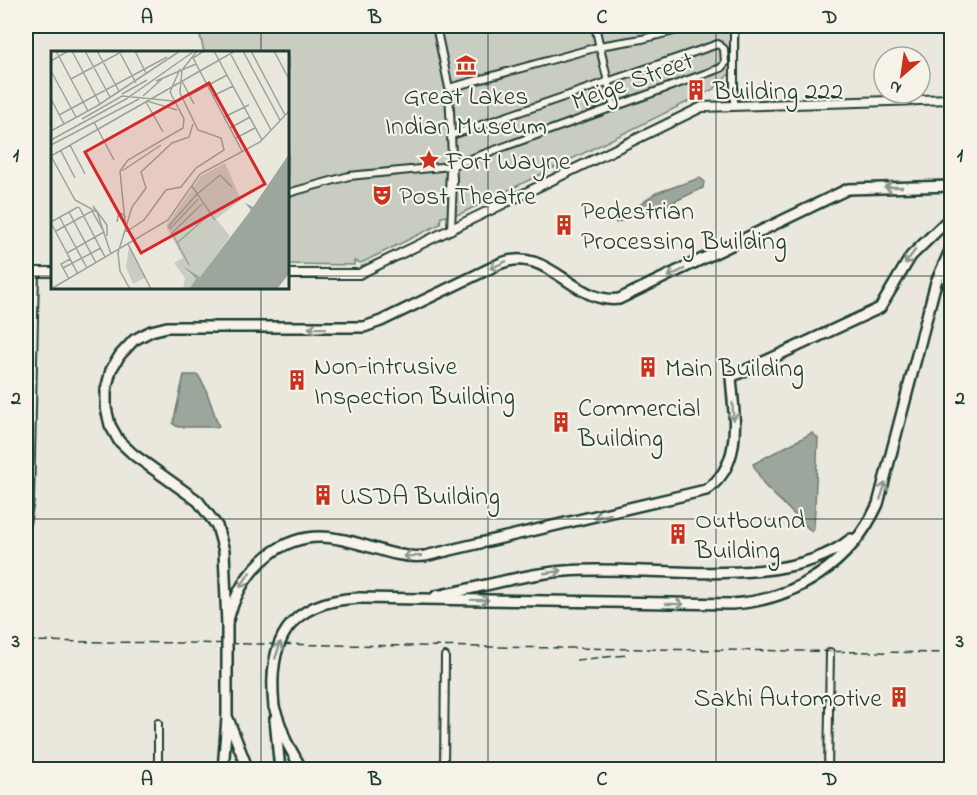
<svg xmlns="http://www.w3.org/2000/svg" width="977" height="795" viewBox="0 0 977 795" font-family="'Indie Flower',sans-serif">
  <rect width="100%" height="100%" fill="#eae8dd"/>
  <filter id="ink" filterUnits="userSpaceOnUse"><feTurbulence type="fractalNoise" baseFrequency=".0167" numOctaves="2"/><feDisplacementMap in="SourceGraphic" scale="12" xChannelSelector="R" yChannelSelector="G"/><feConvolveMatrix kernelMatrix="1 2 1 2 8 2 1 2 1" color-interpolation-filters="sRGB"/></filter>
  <g filter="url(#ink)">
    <polygon fill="#c8ccc1" stroke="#74847a" stroke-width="1.5" points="198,26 739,26 738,76 728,75 714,89 460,214 441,217 440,224 361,263 354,261 354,265 288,264 288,52 204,52"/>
    <g fill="#9ca69c" stroke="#6a7c72" stroke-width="1.5">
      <polygon points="700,178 704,181 703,188 667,205 615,223 656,193"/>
      <polygon points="184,375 198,375 205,387 219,427 178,427 173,424"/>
      <polygon points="812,433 818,438 814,528 812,532 764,485 753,464"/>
    </g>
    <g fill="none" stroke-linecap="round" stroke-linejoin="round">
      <g stroke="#1f3d34" stroke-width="10">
        <g id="minor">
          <polyline points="436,26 449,88 453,180 451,230"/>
          <polyline points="595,26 614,108"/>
          <polyline points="449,88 605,45 642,39 694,26"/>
          <polyline points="734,105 734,26"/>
          <polyline points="288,193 349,176 451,166 721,68 725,63 724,49 718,44 452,135"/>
          <polyline points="449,193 450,171"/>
          <polyline points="26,524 30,500 35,272"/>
          <polyline points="158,770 158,723"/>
          <polyline points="444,770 445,656"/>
          <polyline points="828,770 830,652"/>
        </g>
      </g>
      <g stroke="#1f3d34" stroke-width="12">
        <g id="major">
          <polyline points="26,272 52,272"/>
          <polyline points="288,274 359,274 702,107 952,99"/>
        </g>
      </g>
      <g stroke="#1f3d34" stroke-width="14">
        <g id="highway">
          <polyline points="948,259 947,280 952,297"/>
          <path d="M436 596C479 588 522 574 566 571 647 564 786 593 851 539"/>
          <path d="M359 598 732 604C796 600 851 563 878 504L936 282 952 246"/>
          <path d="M228 620C242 568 283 528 339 539 369 544 394 559 425 556L706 490C744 464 734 417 731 377L880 308 911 256 952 216"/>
          <path d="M227 625 224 551 217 526 198 501 134 455 119 441 110 425 106 408V390L111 370 120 355 134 340 151 331 167 327H364L381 321 499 264C547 243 574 305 619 299L848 189 952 186"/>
          <polyline points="274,707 286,741 302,770"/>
          <polyline points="227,716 248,770"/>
          <polyline points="275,719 280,770"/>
          <polyline points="223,770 227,718"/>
        </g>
      </g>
      <use href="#minor" stroke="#f7f3e8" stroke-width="6"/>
      <use href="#major" stroke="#f7f3e8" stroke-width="8"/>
      <use href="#highway" stroke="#f7f3e8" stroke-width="9"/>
      <g stroke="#1f3d34" stroke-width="1.5" stroke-dasharray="9 4.5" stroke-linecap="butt">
        <polyline points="26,641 952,653"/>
        <polyline points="576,660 627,655"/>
      </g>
      <g stroke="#1f3d34" stroke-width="14" stroke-linecap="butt">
        <g id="highway-bridge">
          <path d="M274 707C267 641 288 601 359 598"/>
          <polyline points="227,716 227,625"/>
        </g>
      </g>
      <use href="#highway-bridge" stroke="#f7f3e8" stroke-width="9"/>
    </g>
    <defs><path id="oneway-shaft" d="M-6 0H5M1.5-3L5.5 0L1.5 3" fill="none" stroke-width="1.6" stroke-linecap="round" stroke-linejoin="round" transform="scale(1.5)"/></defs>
    <g stroke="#8b988e">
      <use href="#oneway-shaft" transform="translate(893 187) rotate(-180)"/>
      <use href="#oneway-shaft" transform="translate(910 257) rotate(127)"/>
      <use href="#oneway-shaft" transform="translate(498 265) rotate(156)"/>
      <use href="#oneway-shaft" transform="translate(676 273) rotate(154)"/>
      <use href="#oneway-shaft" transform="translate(317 328) rotate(-179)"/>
      <use href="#oneway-shaft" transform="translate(733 412) rotate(87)"/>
      <use href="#oneway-shaft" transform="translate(883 491) rotate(-72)"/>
      <use href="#oneway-shaft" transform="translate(602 516) rotate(167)"/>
      <use href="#oneway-shaft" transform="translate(412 556) rotate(-179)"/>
      <use href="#oneway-shaft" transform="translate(553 572) rotate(-8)"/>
      <use href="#oneway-shaft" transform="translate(245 580) rotate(122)"/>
      <use href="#oneway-shaft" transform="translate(480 600) rotate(1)"/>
      <use href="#oneway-shaft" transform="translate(675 604) rotate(1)"/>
      <use href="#oneway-shaft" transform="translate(278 650) rotate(-72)"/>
    </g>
  </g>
  <path fill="none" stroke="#1f3d34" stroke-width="1.5" stroke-opacity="0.55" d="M261 26V52M488 26V770M716 26V770M26 276H52M288 276H952M261 288V770M26 519H952"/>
  <defs>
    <g id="museum-bare" transform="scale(1.62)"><path d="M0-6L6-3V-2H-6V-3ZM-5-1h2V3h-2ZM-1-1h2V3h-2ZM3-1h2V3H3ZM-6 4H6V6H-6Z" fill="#c8321e" stroke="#f7f3e8" stroke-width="2.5" paint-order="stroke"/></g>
    <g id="building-bare" transform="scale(1.62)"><path d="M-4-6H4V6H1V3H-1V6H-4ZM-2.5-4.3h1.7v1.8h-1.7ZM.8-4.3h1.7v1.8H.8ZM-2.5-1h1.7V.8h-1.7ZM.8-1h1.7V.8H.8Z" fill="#c8321e" stroke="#f7f3e8" stroke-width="2.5" paint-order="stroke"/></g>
    <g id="sight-bare" transform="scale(1.62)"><path d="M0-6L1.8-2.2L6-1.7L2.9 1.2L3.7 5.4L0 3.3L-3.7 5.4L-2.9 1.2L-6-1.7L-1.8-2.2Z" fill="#c8321e" stroke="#f7f3e8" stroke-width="2.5" paint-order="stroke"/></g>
    <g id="theatre-bare" transform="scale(1.62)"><path d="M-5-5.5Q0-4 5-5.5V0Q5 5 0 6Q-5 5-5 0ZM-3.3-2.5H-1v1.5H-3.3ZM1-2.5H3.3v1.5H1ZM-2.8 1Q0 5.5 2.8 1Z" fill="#c8321e" stroke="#f7f3e8" stroke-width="2.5" paint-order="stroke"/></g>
  </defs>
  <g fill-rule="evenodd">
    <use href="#museum-bare" x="466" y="65"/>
    <use href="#building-bare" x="696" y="90"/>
    <use href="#sight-bare" x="429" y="160"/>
    <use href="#theatre-bare" x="382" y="195"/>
    <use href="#building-bare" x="564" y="225"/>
    <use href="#building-bare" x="648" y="367"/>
    <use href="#building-bare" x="297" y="380"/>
    <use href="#building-bare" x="561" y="422"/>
    <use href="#building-bare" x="323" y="495"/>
    <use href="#building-bare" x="678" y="534"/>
    <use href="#building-bare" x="899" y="697"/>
  </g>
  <g text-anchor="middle" stroke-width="4.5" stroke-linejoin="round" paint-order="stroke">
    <g font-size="26" fill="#1f3d34" stroke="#f7f3e8">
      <text transform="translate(632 80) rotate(-20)" y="9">Meige Street</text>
    </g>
    <g font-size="26" fill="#1f3d34" stroke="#f7f3e8" text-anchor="start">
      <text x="713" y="99">Building 222</text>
      <text x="466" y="104" text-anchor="middle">Great Lakes<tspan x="466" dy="30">Indian Museum</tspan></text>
      <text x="446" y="169">Fort Wayne</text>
      <text x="399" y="204">Post Theatre</text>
      <text x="581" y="219">Pedestrian<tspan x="581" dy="30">Processing Building</tspan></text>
      <text x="314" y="374">Non-intrusive<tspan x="314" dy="30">Inspection Building</tspan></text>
      <text x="665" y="376">Main Building</text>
      <text x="578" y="416">Commercial<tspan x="578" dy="30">Building</tspan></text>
      <text x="340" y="504">USDA Building</text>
      <text x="695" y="528">Outbound<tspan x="695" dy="30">Building</tspan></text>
      <text x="882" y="706" text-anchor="end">Sakhi Automotive</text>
    </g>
  </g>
  <g transform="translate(51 51)">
    <rect width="238" height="238" fill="#eae8dd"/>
    <path d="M174 112 190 149 165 168 179 185 149 227 133 219 145 228 138 238H132L134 227 123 212 132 207 115 175 150 125ZM78 196 95 226 82 233 75 216Z" fill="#c8ccc1"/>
    <path d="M238 103 237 224 226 238H138L145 228 133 216 149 226 200 159 194 152 202 156Z" fill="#9ca69c"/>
    <path fill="none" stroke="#99a499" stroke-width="1.5" d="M5 0 37 60M21 0 49 53M34 0 59 46M46 0 68 40M68 0 85 32M84 0 95 22M153 0 142 7 191 100M163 0 211 89M178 0 220 79M192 0 229 69M200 0 234 64M223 0 239 30M0 10 17 0M0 20 25 66M20 28 72 0M105 30 145 13M131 30 143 53M71 43 96 29M139 44 176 24M92 45 111 28M162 45 182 35M0 48 13 73M96 50 126 59M95 51 112 81M8 64 116 6M173 66 198 54M31 68 71 45 122 50M43 71 63 109M179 77 199 66M0 80 46 55 129 0M185 87 204 77M0 89 75 48 142 1M0 94 88 48M19 94 34 123M10 100 24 127M0 105 24 149 46 161 60 203M0 105 184 0M71 120 110 94M141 135 164 169M42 155 56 174V185M28 156 54 206M18 161 45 212M9 167 36 217M0 171 27 156M66 171 68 161 75 166M0 172 27 223M119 178 118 175 145 144 169 124 181 136M119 178 147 148M5 180 41 160 53 181 16 202M75 181 93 169 115 139 130 136 145 117 173 99 170 87 147 79 129 42 131 19 146 0M75 181 69 120 77 109 132 77 133 68 119 41 129 18M126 192 159 163M77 193 100 238M138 214 121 182 151 153M12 217 50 197M18 228 10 213 19 208M0 238 117 169 149 123 209 91 239 59M79 238 69 220 67 202 81 156 95 137 90 121 121 92 138 86 142 73"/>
    <path fill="#d62828" fill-opacity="0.15" stroke="#d62828" stroke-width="3" d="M158 32 214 133 90 202 34 101Z"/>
    <rect width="238" height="238" fill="none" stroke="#1f3d34" stroke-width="3"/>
  </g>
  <rect width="977" height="795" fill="none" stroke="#f7f3e8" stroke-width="66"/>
  <g transform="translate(902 75) rotate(209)"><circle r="28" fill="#f7f3e8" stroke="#a1aaa0" stroke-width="1.5"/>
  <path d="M0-4.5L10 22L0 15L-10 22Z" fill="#c8321e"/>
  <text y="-9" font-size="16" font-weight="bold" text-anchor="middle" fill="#1f3d34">N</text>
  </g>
  <rect x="33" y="33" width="911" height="729" fill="none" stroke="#1f3d34" stroke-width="2"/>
  <g font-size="20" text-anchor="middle" font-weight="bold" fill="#1f3d34">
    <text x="147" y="23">A</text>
    <text x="375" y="23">B</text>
    <text x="602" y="23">C</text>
    <text x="830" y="23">D</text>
    <text x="16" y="161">1</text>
    <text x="960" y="161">1</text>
    <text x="16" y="404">2</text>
    <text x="960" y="404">2</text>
    <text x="16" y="647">3</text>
    <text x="960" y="647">3</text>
    <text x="147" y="785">A</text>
    <text x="375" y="785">B</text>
    <text x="602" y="785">C</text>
    <text x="830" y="785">D</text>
  </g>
</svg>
